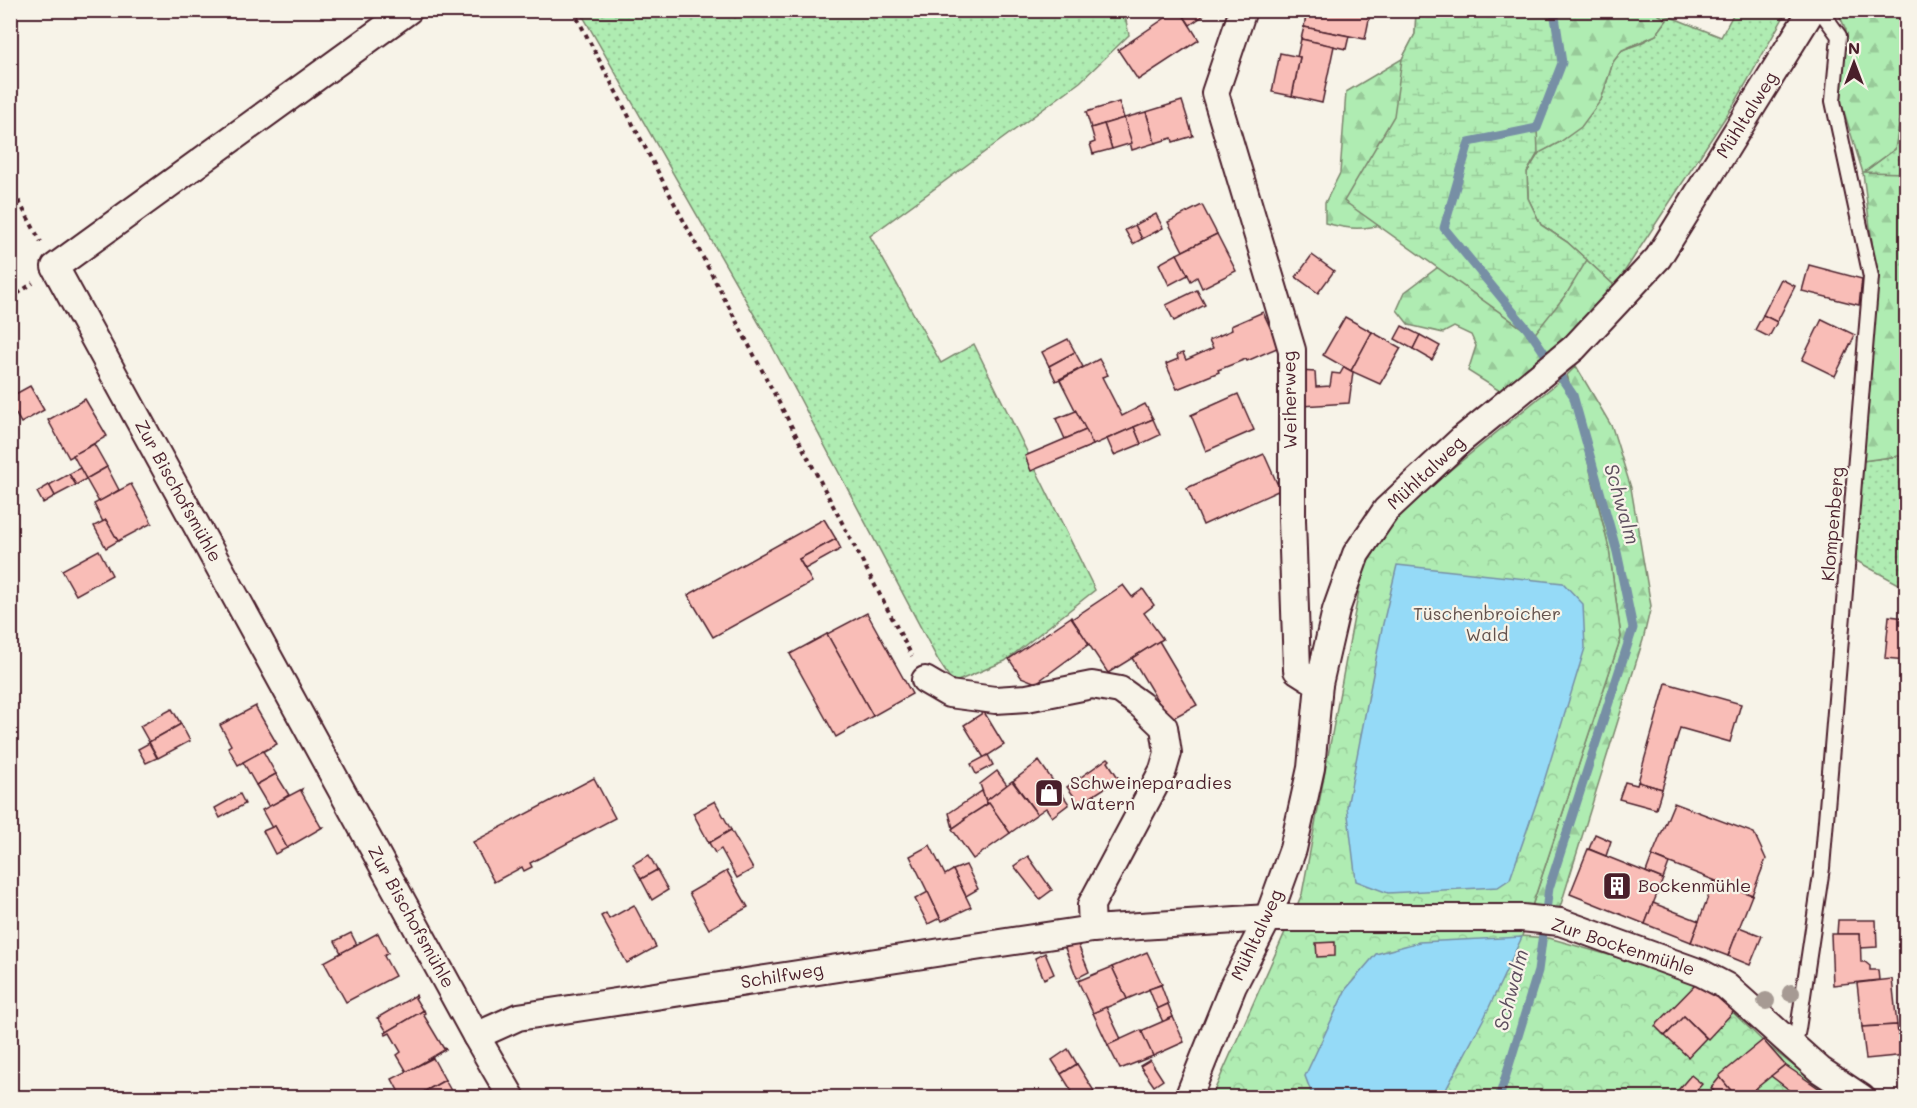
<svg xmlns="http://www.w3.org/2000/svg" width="1917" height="1108" viewBox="0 0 1917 1108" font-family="Mali,sans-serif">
  <defs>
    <pattern id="grass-dots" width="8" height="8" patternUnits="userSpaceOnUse" patternTransform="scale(1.5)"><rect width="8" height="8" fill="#afecb2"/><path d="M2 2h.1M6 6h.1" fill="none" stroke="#98ca99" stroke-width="1.8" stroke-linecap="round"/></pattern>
    <pattern id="forest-firs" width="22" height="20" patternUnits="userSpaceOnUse" patternTransform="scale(1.5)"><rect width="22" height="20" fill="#afecb2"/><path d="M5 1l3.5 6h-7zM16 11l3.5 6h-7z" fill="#98ca99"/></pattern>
    <pattern id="wetland-marsh" width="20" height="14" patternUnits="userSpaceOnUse" patternTransform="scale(1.5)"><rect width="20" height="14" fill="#afecb2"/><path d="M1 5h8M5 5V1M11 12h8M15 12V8" fill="none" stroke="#98ca99"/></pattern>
    <pattern id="park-crowns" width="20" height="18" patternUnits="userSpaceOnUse" patternTransform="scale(1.5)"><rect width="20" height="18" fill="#afecb2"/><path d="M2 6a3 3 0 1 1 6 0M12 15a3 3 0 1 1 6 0" fill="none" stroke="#98ca99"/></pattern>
  </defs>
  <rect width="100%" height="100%" fill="#f7f3e8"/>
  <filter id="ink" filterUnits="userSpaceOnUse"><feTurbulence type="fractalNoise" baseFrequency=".0167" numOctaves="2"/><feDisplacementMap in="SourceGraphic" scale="12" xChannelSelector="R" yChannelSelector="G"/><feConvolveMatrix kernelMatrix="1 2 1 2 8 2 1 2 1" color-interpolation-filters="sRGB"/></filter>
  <g filter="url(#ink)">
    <g fill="url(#grass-dots)" stroke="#7c866e" stroke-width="1.5">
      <polygon points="730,10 735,18 745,10 1124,11 1129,35 1080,82 870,236 941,363 974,344 1095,590 1005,661 953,683 938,660 772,346 580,11"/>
      <polygon points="1656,11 1721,37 1735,11 1787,11 1736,101 1615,286 1567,242 1541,225 1528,199 1527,172 1538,153 1560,142 1601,100 1613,62 1622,50 1639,44 1656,35 1667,20 1656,13"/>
      <polygon points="1906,96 1906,173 1863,173 1895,149 1903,103"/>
      <polygon points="1906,455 1906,588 1855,560 1862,461"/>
    </g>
    <g fill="url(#forest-firs)" stroke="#7c866e" stroke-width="1.5">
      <path d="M1656 10V13L1667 20 1656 35 1622 50 1613 62 1601 100 1581 127 1560 142 1539 153 1527 172 1528 198 1541 225 1567 242 1615 286 1559 347 1503 393 1468 371 1476 346 1471 335 1454 327 1443 333 1409 325 1397 310 1405 292 1437 268 1457 259 1389 223C1362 230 1352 230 1325 223V203L1340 173 1346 92 1402 59 1415 34 1416 11Z"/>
      <polygon points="1837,10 1906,11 1906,96 1903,103 1895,149 1864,172 1906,173 1906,455 1862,461 1877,281 1863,173 1841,102 1846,30"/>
      <polygon points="1576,366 1612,427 1631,488 1651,606 1643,640 1558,914 1530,912 1621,637 1609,549 1567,375"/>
    </g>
    <polygon fill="url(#wetland-marsh)" stroke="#7c866e" stroke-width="1.5" points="1416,11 1554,11 1562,63 1537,128 1538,153 1527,172 1528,198 1541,225 1567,242 1587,260 1567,293 1533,336 1344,201 1394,116 1402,59 1415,34"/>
    <polygon fill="url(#park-crowns)" stroke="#7c866e" stroke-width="1.5" points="1567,375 1609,549 1621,637 1522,936 1549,938 1700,981 1766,1044 1833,1097 1211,1098 1302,894 1363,569 1379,545 1395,515"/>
    <g fill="#95daf7" stroke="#778fa5" stroke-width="1.5">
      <polygon points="1397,565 1563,583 1583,604 1585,648 1545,778 1510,879 1498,887 1388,893 1356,881 1347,807 1382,628"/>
      <polygon points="1522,937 1485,1016 1442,1097 1313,1097 1305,1076 1346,989 1376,954 1419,942"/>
    </g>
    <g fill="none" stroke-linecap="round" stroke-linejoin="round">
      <polyline stroke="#778fa5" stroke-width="9" points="1499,1098 1538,971 1549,888 1633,628 1617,552 1573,395 1533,336 1444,228 1469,142 1537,128 1562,63 1554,10"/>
    </g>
    <g fill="#f9bdb7" stroke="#4a1f2b" stroke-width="1.5">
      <polygon points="1177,10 1180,10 1199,40 1138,80 1118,50"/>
      <polygon points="1180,10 1211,10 1190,25"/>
      <polygon points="1307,10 1371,10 1365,39 1304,27"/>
      <polygon points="1304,27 1349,36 1346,49 1301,39"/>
      <polygon points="1301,39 1334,46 1322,103 1292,96 1300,57 1297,57"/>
      <polygon points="1280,53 1300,57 1292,96 1272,92"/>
      <polygon points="1182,101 1193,136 1173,142 1172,138 1155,143 1146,112"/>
      <polygon points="1119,102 1124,118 1091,128 1086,112"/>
      <polygon points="1146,112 1155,143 1132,150 1124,118"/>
      <polygon points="1124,118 1132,143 1112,149 1104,124"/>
      <polygon points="1104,124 1112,149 1093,154 1090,144 1095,142 1091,128"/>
      <polygon points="1202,205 1217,234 1183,251 1168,222"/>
      <polygon points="1156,214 1163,228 1142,239 1135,225"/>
      <polygon points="1135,225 1142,239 1133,244 1125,230"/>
      <polygon points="1217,234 1236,271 1202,288 1197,277 1191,281 1177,254"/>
      <polygon points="1177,254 1188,275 1169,285 1159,264"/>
      <polygon points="1312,255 1334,271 1318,293 1296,277"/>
      <polygon points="1809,265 1862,279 1859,305 1802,291"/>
      <polygon points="1781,279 1795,286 1777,322 1763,315"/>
      <polygon points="1197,290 1205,305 1174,321 1166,305"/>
      <polygon points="1263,312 1279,347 1247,361 1246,359 1218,370 1219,372 1177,389 1166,364 1178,359 1177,355 1183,353 1186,360 1213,348 1209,340 1232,330 1231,326"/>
      <polygon points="1763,315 1777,322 1769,337 1755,330"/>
      <polygon points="1345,317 1372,332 1351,371 1323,355"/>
      <polygon points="1822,319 1855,335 1835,376 1802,360"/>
      <polygon points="1402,326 1420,335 1413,349 1395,339"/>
      <polygon points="1372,332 1401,348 1380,384 1351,371"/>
      <polygon points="1420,335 1440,346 1432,360 1413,349"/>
      <polygon points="1068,339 1075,352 1049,366 1042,352"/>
      <polygon points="1075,352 1083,367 1056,381 1049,366"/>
      <polygon points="1099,359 1108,375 1102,377 1122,416 1145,404 1153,419 1093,445 1060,380"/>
      <polygon points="1344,367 1353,372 1349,403 1302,406 1300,371 1315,372 1316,387 1330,386 1332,373 1340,374"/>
      <polygon points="30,386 44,410 21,423 10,404 10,397"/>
      <polygon points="1238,394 1254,430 1206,451 1191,415"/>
      <polygon points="85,399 107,436 69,458 48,420"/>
      <polygon points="1076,411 1086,430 1065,439 1056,419"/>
      <polygon points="1153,419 1160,435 1141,444 1134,427"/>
      <polygon points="1134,427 1141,444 1114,455 1107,439"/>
      <polygon points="1086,430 1093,445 1031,471 1025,456"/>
      <polygon points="94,444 107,467 86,479 73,455"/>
      <polygon points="1264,454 1280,490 1203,525 1187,488"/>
      <polygon points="107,467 119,490 99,502 86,479"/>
      <polygon points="80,468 86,479 76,485 69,474"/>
      <polygon points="69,474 76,485 55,496 49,485"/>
      <polygon points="131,484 152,523 118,541 106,520 103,522 94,504"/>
      <polygon points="49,485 55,496 43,503 37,492"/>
      <polygon points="824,519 836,539 799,559 812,582 713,637 688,595"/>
      <polygon points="106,520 118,541 106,548 94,526"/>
      <polygon points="836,539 841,549 805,569 799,559"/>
      <polygon points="99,550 112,575 76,595 62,570"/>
      <polygon points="1123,585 1132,597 1143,589 1154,605 1144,613 1163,639 1108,673 1072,619"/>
      <polygon points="867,613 912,694 873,716 827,634"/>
      <polygon points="1889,616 1906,618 1906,660 1885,658"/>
      <polygon points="1071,617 1089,644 1036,683 1021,677 1009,659"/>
      <polygon points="827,634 873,716 836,737 790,654"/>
      <polygon points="1159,641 1197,705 1169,720 1132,658"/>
      <polygon points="1666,683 1741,704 1730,742 1680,728 1662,789 1638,782"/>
      <polygon points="256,706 256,708 277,744 238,765 228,747 231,745 220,725"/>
      <polygon points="172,709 181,724 149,742 140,726"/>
      <polygon points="984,712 1004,745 984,758 964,725"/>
      <polygon points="181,724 190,741 158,758 149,742"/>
      <polygon points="149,743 157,758 146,763 138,749"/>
      <polygon points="263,751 276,774 256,785 243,762"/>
      <polygon points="988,755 993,765 976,774 971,764"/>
      <polygon points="1108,758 1110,760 1108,762 1119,779 1080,804 1067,787"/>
      <polygon points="1039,761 1069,804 1052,817 1046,808 1037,814 1013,781"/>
      <polygon points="997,771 1007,785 986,801 980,784"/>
      <polygon points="276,774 289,795 269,807 256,785"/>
      <polygon points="594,778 615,818 530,863 532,867 524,871 522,867 494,882 473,842"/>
      <polygon points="1012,781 1037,814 1010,833 986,801"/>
      <polygon points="1625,782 1637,785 1638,782 1662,789 1656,809 1619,799"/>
      <polygon points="302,789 301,791 321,827 323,827 287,848 275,826 272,828 262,810"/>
      <polygon points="982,791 987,804 953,828 949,813"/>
      <polygon points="240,794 245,804 220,818 215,808"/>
      <polygon points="715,801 731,830 709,843 693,813"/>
      <polygon points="989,803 1010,833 973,859 952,829 965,820 964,819"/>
      <polygon points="1674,803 1754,833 1766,859 1752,895 1652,856"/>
      <polygon points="275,826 287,848 275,854 263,831"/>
      <polygon points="731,830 753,869 737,878 721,849 715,853 709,843"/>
      <polygon points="1595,834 1611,841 1606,856 1589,849"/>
      <polygon points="930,845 945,875 953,870 971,907 942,921 910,856"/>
      <polygon points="1588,849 1663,879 1645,924 1570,894"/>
      <polygon points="649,855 657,870 641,879 633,864"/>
      <polygon points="1028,856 1052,890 1040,899 1014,866"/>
      <polygon points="1652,856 1669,863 1663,879 1646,872"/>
      <polygon points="966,865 978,889 966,896 953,870"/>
      <polygon points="657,870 668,890 652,900 641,879"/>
      <polygon points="727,871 748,907 709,929 689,893"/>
      <polygon points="1714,881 1752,895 1728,956 1691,942"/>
      <polygon points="928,892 940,918 928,924 915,899"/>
      <polygon points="1653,903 1699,921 1691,942 1645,924"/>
      <polygon points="634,905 656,947 627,963 601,916 606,913 609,919"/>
      <polygon points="1838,920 1876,920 1877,947 1861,948 1860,934 1837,934"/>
      <polygon points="1739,927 1762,936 1750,965 1728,956"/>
      <polygon points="351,933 357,945 341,953 335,941"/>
      <polygon points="378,933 388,953 384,956 395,976 346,1002 324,962"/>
      <polygon points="1831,934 1860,934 1861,962 1865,962 1870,966 1870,970 1878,970 1879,980 1833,985"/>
      <polygon points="1077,942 1089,972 1077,978 1065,948"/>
      <polygon points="1335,942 1335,956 1317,957 1316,943"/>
      <polygon points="1147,952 1162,984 1127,999 1112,967"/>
      <polygon points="1045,953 1054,974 1044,979 1035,958"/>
      <polygon points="1112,967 1127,999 1093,1013 1078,981"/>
      <polygon points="1892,979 1897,1025 1862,1027 1857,983"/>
      <polygon points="1700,980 1734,1011 1708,1039 1684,1016 1665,1036 1655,1026"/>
      <polygon points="1161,985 1168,1004 1157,1009 1149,989"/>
      <polygon points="416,995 417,997 415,998 423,1011 387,1032 379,1019 377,1018"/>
      <polygon points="1168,1004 1173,1017 1163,1022 1157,1009"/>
      <polygon points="1106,1007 1121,1039 1108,1045 1093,1013"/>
      <polygon points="424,1010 425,1013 423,1014 444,1049 445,1048 446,1049 407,1072 397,1055 401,1052 390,1033 386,1035 385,1033"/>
      <polygon points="1684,1016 1706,1038 1688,1057 1665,1036"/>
      <polygon points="1173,1017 1184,1042 1153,1056 1141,1031"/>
      <polygon points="1897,1025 1898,1034 1906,1033 1906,1055 1866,1059 1862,1027"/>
      <polygon points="1141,1030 1153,1056 1120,1069 1108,1045"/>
      <polygon points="1763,1040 1785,1065 1744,1098 1737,1098 1719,1076"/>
      <polygon points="1068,1049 1077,1064 1061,1074 1052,1060"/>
      <polygon points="433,1058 445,1080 413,1098 402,1098 392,1079"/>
      <polygon points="1150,1060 1163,1080 1154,1086 1140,1066"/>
      <polygon points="1077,1064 1094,1091 1084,1098 1076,1098 1061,1074"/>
      <polygon points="1785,1065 1833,1098 1800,1098 1771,1076"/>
      <polygon points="1691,1075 1702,1084 1690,1098 1675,1098 1673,1096"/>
      <polygon points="1720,1077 1737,1098 1720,1098 1711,1088"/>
      <polygon points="445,1080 455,1098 413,1098"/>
    </g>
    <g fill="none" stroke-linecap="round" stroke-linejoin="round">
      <g stroke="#4a1f2b" stroke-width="18">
        <polyline id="lane" points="1794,1048 1798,1029 1822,868 1871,277 1833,101 1839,36 1820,10"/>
      </g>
      <g stroke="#4a1f2b" stroke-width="30">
        <g id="street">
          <polyline points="409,10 55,267 476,1036 512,1098"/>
          <polyline points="1243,10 1215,93 1292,350 1292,520 1297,670 1319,684"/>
          <polyline points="925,680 949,694 995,700 1027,698 1092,685 1120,690 1141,705 1164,727 1168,753 1163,770 1091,905 1092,929"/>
          <polyline points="476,1036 518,1017 1092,929 1268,918 1522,918 1560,922 1701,973 1726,986 1820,1070 1862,1098"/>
          <polyline points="1188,1098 1233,986 1268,918 1293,849 1311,768 1319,684 1336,610 1356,554 1386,510 1461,440 1574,348 1658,258 1812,10"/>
        </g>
      </g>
      <g stroke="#4a1f2b" stroke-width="4" stroke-dasharray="4.5 4.5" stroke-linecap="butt">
        <polyline points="573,10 912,656"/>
        <polyline points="10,185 41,242"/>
        <polyline points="10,299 33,283"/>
      </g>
      <use href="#lane" stroke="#f7f3e8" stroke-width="14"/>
      <use href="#street" stroke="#f7f3e8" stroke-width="26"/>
    </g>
    <g fill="#a69a93">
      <circle cx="1791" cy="993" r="9"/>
      <circle cx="1766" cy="1001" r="9"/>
    </g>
  </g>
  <defs>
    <g id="shop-square" transform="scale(1.5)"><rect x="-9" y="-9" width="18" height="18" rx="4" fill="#4a1f2b" stroke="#f7f3e8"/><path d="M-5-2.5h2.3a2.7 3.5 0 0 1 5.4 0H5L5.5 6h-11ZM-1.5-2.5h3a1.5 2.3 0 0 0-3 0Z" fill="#fff"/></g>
    <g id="building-square" transform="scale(1.5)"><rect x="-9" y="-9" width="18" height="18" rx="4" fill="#4a1f2b" stroke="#f7f3e8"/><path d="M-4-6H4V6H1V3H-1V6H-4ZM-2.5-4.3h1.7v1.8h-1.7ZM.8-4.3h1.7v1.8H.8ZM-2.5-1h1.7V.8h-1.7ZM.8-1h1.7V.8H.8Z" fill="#fff"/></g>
  </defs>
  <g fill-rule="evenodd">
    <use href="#shop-square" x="1049" y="793"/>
    <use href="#building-square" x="1617" y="886"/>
  </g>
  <g text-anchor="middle" stroke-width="4.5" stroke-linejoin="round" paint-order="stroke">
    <g font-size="18" fill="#4a1f2b" stroke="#f7f3e8">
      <text transform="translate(1747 115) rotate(-58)" y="6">Mühltalweg</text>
      <text transform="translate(1290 400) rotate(-91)" y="6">Weiherweg</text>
      <text transform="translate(1426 473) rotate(-43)" y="6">Mühltalweg</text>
      <text transform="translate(178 491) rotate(61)" y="6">Zur Bischofsmühle</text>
      <text transform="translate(1833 524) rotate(-85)" y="6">Klompenberg</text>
      <text transform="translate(411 917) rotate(61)" y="6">Zur Bischofsmühle</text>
      <text transform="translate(1257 935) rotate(-65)" y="6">Mühltalweg</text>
      <text transform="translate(1623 947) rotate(18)" y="6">Zur Bockenmühle</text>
      <text transform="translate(782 976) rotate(-9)" y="6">Schilfweg</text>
    </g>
    <g font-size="18" fill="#63524d" stroke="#f7f3e8">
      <text x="1487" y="620">Tüschenbroicher<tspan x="1487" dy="21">Wald</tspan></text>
    </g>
    <g font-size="18" fill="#4a1f2b" stroke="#f7f3e8" text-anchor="start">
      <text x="1070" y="789">Schweineparadies<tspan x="1070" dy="21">Watern</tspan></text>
      <text x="1638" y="892">Bockenmühle</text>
    </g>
    <g font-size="20" font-style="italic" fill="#5d4e5e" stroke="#f7f3e8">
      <text transform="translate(1622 504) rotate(74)" y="7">Schwalm</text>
      <text transform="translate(1511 990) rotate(-75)" y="7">Schwalm</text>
    </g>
  </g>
  <rect width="1917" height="1108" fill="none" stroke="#f7f3e8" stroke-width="36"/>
  <rect x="18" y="18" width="1881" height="1072" fill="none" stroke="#4a1f2b" stroke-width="2" filter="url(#ink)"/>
  <g transform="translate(1854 63)" stroke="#f7f3e8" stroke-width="4.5" paint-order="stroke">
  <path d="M0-4.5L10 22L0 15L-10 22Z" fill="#4a1f2b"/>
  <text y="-9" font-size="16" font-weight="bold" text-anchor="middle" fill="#4a1f2b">N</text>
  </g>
</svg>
